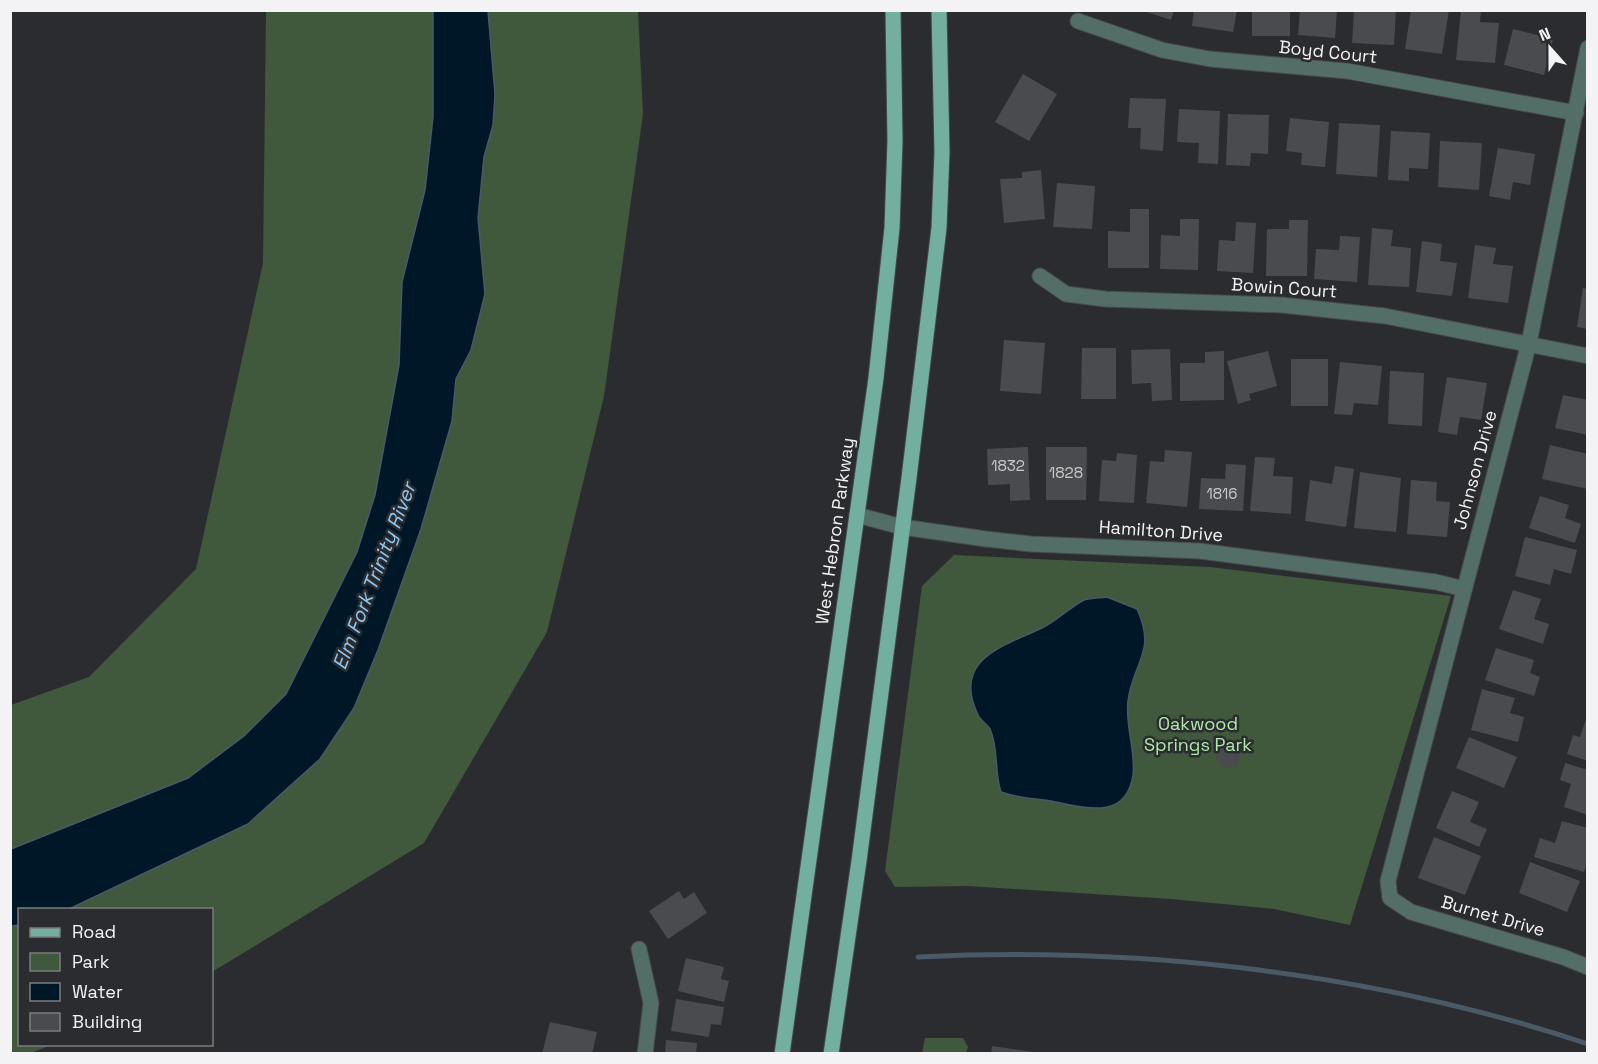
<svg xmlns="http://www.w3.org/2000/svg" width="1598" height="1064" viewBox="0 0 1598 1064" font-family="'Space Grotesk',sans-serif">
  <rect width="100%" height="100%" fill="#2b2c2f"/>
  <g fill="#40593c">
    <polygon points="266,11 638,11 643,114 604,396 547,632 424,843 212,972 212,910 20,910 20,1044 51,1045 31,1053 11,1054 11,705 89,677 196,569 263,263"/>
    <polygon points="954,555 1210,567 1451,596 1350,925 1274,909 1171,899 967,886 895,887 885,871 922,586"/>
    <polygon points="925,1038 963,1038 968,1047 966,1053 922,1053"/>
  </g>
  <g fill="#001728" stroke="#495966" stroke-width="1.5">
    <polygon points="433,11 488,11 495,94 493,125 484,157 478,218 485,294 471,350 456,379 452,421 421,529 378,650 354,708 320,759 248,824 69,909 20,910 19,925 11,926 11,849 188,778 244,736 286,694 357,552 375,495 399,365 402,282 425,190 433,117"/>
    <path d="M1107 597 1137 609C1157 652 1133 662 1128 701 1125 726 1136 751 1133 775 1126 822 1083 807 1051 801 1032 798 1021 799 1001 792 994 772 999 749 990 729 987 724 981 721 978 715 951 659 1004 646 1042 628 1057 621 1070 607 1084 600 1091 598 1100 598 1107 597Z"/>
  </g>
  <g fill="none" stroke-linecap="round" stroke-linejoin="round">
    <path stroke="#495966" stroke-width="5" d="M918 957C1141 946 1375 973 1588 1044"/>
  </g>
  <g fill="#4a4b4e">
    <polygon points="1140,10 1174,10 1171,20"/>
    <polygon points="1194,10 1237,10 1233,32 1192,26"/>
    <rect x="1252" y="10" width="38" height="26"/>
    <polygon points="1300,10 1337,10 1335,38 1298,35"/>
    <polygon points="1354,10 1396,10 1394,45 1352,43"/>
    <polygon points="1411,10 1449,10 1442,54 1405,49"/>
    <polygon points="1461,10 1481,10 1480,22 1499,23 1495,63 1456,60"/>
    <polygon points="1513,29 1553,39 1544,75 1504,65"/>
    <polygon points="1023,74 1057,94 1029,141 995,122"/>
    <polygon points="1130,98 1166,99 1163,151 1140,149 1141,128 1128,128"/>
    <polygon points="1179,109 1220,111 1218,164 1198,163 1199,143 1177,142"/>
    <polygon points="1228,114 1269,115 1268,154 1251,153 1250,166 1226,165"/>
    <polygon points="1290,118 1329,122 1325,167 1301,165 1302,153 1286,151"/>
    <polygon points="1339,123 1380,125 1377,177 1336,174"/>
    <polygon points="1391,131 1430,133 1428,169 1409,168 1409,181 1388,180"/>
    <polygon points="1440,141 1482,143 1479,190 1438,187"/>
    <polygon points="1498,148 1535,154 1530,185 1513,182 1510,200 1489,196"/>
    <polygon points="1041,170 1045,219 1004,223 1000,179 1022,178 1022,172"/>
    <polygon points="1057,183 1095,186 1092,229 1053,227"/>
    <polygon points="1130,209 1149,209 1149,268 1108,268 1108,231 1130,232"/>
    <polygon points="1180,219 1199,219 1198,270 1160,269 1161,235 1180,236"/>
    <polygon points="1289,220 1308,220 1307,276 1266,276 1267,229 1289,229"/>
    <polygon points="1236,222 1256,223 1253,273 1217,271 1219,240 1235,241"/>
    <polygon points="1372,228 1393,230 1391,246 1411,248 1409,287 1368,285"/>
    <polygon points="1340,236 1360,237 1357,282 1314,279 1316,249 1339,250"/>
    <polygon points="1422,241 1442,244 1440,261 1457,263 1452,296 1416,292"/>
    <polygon points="1475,245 1496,248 1493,264 1513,266 1508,303 1468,298"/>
    <polygon points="1583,288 1588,289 1588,329 1577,327"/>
    <polygon points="1004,340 1045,343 1041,394 1000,391"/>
    <polygon points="1082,348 1116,348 1116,399 1081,399"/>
    <polygon points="1170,349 1172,400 1152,401 1151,383 1132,384 1131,350"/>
    <polygon points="1224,351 1224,400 1180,401 1180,363 1205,363 1205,352"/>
    <polygon points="1268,351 1277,386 1249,394 1251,400 1238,404 1227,361"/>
    <rect x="1291" y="359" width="37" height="47"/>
    <polygon points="1340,362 1382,366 1378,405 1354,403 1352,415 1334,414"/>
    <polygon points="1390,371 1424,373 1422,426 1388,424"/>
    <polygon points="1447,377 1487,383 1481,420 1460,417 1457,435 1438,432"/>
    <polygon points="1563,395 1588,400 1588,435 1555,428"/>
    <polygon points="1550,445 1588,454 1588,489 1542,479"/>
    <polygon points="1028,447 1030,500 1010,501 1010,484 988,485 987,449"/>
    <polygon points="1046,447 1087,447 1086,500 1046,500"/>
    <polygon points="1165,450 1192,452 1187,507 1146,503 1150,461 1164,462"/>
    <polygon points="1117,453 1137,455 1134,503 1099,501 1102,460 1116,461"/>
    <polygon points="1255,457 1275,458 1273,476 1293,477 1291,514 1250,511"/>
    <polygon points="1226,464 1246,465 1243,511 1199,509 1201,478 1225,479"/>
    <polygon points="1335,466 1354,469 1346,527 1305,521 1310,480 1332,484"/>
    <polygon points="1360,472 1401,478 1396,532 1354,528"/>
    <polygon points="1411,480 1437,482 1436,501 1450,502 1447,537 1407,534"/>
    <polygon points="1540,496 1569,505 1565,518 1581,524 1575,543 1529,528"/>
    <polygon points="1525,537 1577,550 1571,574 1554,569 1550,585 1515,576"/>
    <polygon points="1513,590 1541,599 1534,619 1549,624 1543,644 1499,629"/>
    <polygon points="1496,648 1534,660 1530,673 1540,677 1534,696 1485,680"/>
    <polygon points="1482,689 1515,698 1510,713 1524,717 1518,742 1471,730"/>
    <polygon points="1587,716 1588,716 1588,761 1567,754 1573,735 1580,737"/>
    <polygon points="1469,737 1517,757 1504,788 1456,768"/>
    <polygon points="1231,742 1241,753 1237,765 1226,768 1216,760 1217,746"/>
    <polygon points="1565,763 1588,770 1588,815 1564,807 1571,784 1560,780"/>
    <polygon points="1452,791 1479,802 1470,822 1487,829 1479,847 1436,828"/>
    <polygon points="1562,821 1588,828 1588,860 1584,872 1534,857 1540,838 1555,843"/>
    <polygon points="1434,837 1481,856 1465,895 1418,878"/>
    <polygon points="1530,862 1580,881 1567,912 1519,893"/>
    <polygon points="679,891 684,899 694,892 707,913 668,939 649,911"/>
    <polygon points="686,958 724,967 721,979 729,981 724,1002 678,991"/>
    <polygon points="676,999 724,1007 721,1025 711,1024 709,1037 671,1031"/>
    <polygon points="550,1022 597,1032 592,1054 542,1054"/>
    <polygon points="666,1040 697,1043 696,1054 665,1054"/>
    <polygon points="992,1046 1033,1052 1033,1054 991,1054"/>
  </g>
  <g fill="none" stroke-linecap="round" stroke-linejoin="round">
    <g stroke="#47484b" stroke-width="17">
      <g id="street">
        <polyline points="1078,21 1162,50 1210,59 1347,71 1576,113"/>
        <polyline points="1588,48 1529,343 1388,881 1390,898 1411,912 1563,957 1588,967"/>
        <polyline points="1040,276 1066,294 1105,299 1282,305 1385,316 1588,356"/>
        <polyline points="857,515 902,527 986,539 1031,544 1200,551 1436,582 1464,589"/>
        <polyline points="639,949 651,1003 645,1054"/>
      </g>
    </g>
    <g stroke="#47484b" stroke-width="17">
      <g id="primary">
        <polyline points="782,1054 876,378 892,228 895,141 893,10"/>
        <polyline points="831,1054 859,861 909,478 939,228 942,152 939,10"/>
      </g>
    </g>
    <use href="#street" stroke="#526e67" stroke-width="15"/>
    <use href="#primary" stroke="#73afa1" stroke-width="15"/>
  </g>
  <g text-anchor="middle" stroke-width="5" stroke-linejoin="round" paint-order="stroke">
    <g font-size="15" fill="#c9c9cb">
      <text x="1008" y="471">1832</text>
      <text x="1066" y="478">1828</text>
      <text x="1222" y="499">1816</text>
    </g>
    <g font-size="18" fill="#f3f3f5" stroke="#2b2c2f">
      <text transform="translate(1328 52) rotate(6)" y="6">Boyd Court</text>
      <text transform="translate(1284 288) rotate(4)" y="6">Bowin Court</text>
      <text transform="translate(1475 470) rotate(-75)" y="6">Johnson Drive</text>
      <text transform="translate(835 531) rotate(-82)" y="6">West Hebron Parkway</text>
      <text transform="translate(1161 531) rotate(4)" y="6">Hamilton Drive</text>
      <text transform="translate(1493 916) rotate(16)" y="6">Burnet Drive</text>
    </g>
    <g font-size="18" fill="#afe9a6" stroke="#2b2c2f">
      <text x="1198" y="730">Oakwood<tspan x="1198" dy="21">Springs Park</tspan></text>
    </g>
    <g font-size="20" font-style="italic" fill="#8dc7f3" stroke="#2b2c2f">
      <text transform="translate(374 576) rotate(-69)" y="7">Elm Fork Trinity River</text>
    </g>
  </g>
  <rect width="1598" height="1064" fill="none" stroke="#f3f3f5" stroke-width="24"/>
  <rect x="18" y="908" width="195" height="138" fill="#2b2c2f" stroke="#7b7c7e" stroke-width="1.5"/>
  <rect x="30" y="928" width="30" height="9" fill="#73afa1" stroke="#7b7c7e" stroke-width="1.5"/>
  <text x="72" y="938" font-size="18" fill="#f3f3f5">Road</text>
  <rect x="30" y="953" width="30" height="18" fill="#40593c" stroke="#7b7c7e" stroke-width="1.5"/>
  <text x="72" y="968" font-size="18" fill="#f3f3f5">Park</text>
  <rect x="30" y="983" width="30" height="18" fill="#001728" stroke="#7b7c7e" stroke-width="1.5"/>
  <text x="72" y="998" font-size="18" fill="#f3f3f5">Water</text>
  <rect x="30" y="1013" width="30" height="18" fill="#4a4b4e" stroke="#7b7c7e" stroke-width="1.5"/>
  <text x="72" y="1028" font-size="18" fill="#f3f3f5">Building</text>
  <g transform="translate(1550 48) rotate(339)" stroke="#2b2c2f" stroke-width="4.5" paint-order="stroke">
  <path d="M0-4.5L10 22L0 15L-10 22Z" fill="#f3f3f5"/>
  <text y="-9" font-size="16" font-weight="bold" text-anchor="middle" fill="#f3f3f5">N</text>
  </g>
</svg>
